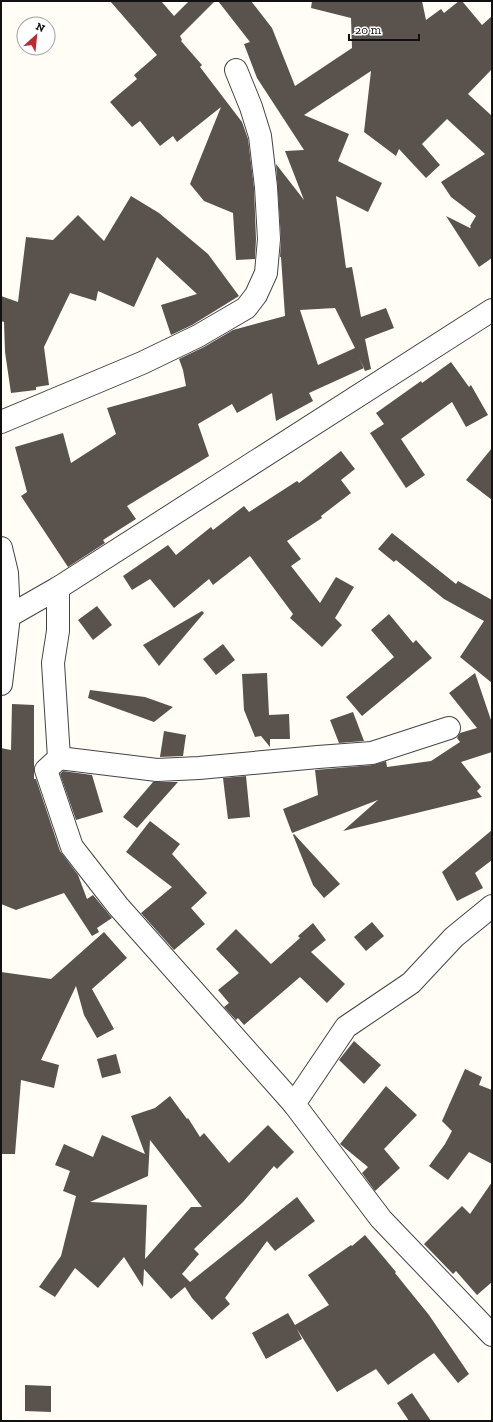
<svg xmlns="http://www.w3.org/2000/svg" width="493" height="1422" viewBox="0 0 493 1422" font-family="'Zilla Slab',serif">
  <rect width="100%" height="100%" fill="#fffdf5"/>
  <g fill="#5a524d" fill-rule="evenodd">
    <polygon points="110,1 161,1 174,16 189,1 215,1 180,36 182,40 181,41 202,65 200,67 242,122 248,139 254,188 256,239 255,259 236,260 233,213 204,201 190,184 221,107 177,142 173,136 160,146 140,121 132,127 110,102 137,79 134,75 157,55"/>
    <path d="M218 1H251L272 28 295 86 352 48 351 18 311 8 312 1H422L426 20 441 9 444 13 459 1H462L482 25 492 16V69L468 94 492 116V258L479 267 446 216 470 228 471 227 470 226 476 216 451 197 441 182 485 154 447 119 422 144 440 165 426 178 399 149 396 156 364 132 371 71 304 115 349 134 338 161 382 183 368 212 336 196 346 268 352 267 361 317 386 308 394 328 365 339 371 369 365 371 359 358 364 368 309 393 313 401 276 421 272 393 237 413 232 404 198 424 209 456 127 506 136 519 103 540 105 543 68 567 21 496 27 492 15 447 63 433 71 463 116 434 107 408 186 386 183 370 179 359 204 347 233 330 285 316 281 257H280L281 238 276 164 304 200 285 151 304 150 257 78 244 44 250 42ZM335 308 355 348 318 365 300 310Z"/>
    <polygon points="131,196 159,213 208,254 239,296 192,325 171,335 161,305 197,294 157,257 134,307 98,291 96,301 70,293 44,347 49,385 36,387 36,390 11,393 5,352 4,322 1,321 1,296 18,302 26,237 53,240 78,215 104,241"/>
    <polygon points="451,362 469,387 471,385 488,415 466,427 452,402 401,439 425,475 406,488 370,433 384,424 376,413 421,381 422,383"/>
    <polygon points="492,448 492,500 466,480"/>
    <polygon points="341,451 355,469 341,480 351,493 321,516 322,518 287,541 301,559 291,566 320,603 336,577 354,587 335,618 342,625 322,647 290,618 293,614 250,556 213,585 209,579 174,608 150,579 132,590 123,576 168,545 176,555 211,527 213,530 244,506 249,512 297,481 299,483"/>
    <polygon points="392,533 456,584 458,581 492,600 492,683 460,657 484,621 444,599 396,560 394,562 378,549"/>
    <polygon points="97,606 112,625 93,640 78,620"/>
    <polygon points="202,611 204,613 159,666 143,645"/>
    <polygon points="389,614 413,643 416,640 432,658 362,716 346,697 394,657 371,630"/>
    <polygon points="223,644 235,660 216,675 203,659"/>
    <polygon points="267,673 269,715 289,714 290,739 270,739 270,747 261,736 255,737 244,710 242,674"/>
    <polygon points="475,673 492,723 492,752 461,762 481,787 477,791 482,797 343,831 378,800 292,833 283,809 318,795 315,770 373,765 386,761 387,767 431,761 460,742 457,738 460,733 477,728 449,693"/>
    <polygon points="90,690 145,697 173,707 154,722 88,698"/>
    <polygon points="12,704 34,705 34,779 36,779 60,851 78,875 87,899 93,895 112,918 97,928 99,932 92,936 64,893 16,910 1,904 1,748 11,750"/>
    <polygon points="353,712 364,741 339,743 330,720"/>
    <polygon points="164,731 186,735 183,756 160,757"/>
    <polygon points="63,771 92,775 103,812 76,820 60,774"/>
    <polygon points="246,776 250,817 228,819 223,778"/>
    <polygon points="153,782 178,782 137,828 123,817"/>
    <polygon points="150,821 180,844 172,854 207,893 191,908 205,924 174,950 141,913 172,887 126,852"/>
    <polygon points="492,830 492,860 475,873 483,888 457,901 442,872"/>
    <polygon points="294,834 340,884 324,898 313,885 293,835"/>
    <polygon points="372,922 384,936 366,951 354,937"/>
    <polygon points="313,923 326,940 311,952 345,984 327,1003 300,977 244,1025 238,1018 236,1020 224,1007 229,1003 218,990 239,973 216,949 236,929 271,964 300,938 298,936"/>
    <polygon points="104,932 127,958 92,989 114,1029 97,1038 84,1015 76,986 41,1060 59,1065 54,1088 21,1080 15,1154 1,1154 1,972 51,979"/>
    <polygon points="354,1041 381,1065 364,1084 339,1060"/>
    <polygon points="116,1054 121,1073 102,1078 97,1059"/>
    <polygon points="465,1069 482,1077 479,1085 492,1090 492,1164 469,1152 448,1180 429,1166 445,1144 452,1131 442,1121"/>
    <polygon points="386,1086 417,1115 384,1149 400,1168 375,1191 362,1173 368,1167 340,1144"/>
    <path d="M170 1096 187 1119 188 1118 200 1137 204 1133 229 1163 268 1125 294 1152 277 1169 274 1166 243 1202 194 1249 199 1254 182 1274 190 1282 297 1197 315 1221 275 1251 267 1241 225 1298 230 1304 212 1320 192 1298 185 1287 171 1299 144 1269 143 1287 124 1257 98 1288 75 1268 55 1297 39 1287 61 1256 76 1196 63 1191 70 1171 55 1165 64 1144 93 1157 102 1135 145 1154 131 1116 155 1108ZM150 1140 202 1207H191L145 1259 147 1205 90 1202 148 1176Z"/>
    <polygon points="492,1182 492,1282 477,1295 456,1271 453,1274 424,1244 462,1206 470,1214"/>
    <polygon points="365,1235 396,1272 395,1273 429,1315 469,1374 458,1383 434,1353 388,1385 376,1369 337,1392 297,1329 302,1339 266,1359 252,1333 288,1313 295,1325 329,1305 308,1275 351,1245 352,1246"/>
    <polygon points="25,1385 51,1386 51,1412 25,1411"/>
    <polygon points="412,1393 431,1421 409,1421 397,1403"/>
  </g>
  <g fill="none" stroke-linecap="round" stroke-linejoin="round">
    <g stroke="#444" stroke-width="24">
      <g id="minor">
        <polyline points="1,422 142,363 198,336 246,308 256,295 266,273 269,239 266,187 260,136 251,107 236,70"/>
        <polyline points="1,548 7,573 9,616 1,684"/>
        <polyline points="58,588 58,631 53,663 59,758 46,770 72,847 118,906 294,1104 381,1219 492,1335"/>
        <polyline points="9,616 58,588 492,310"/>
        <polyline points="59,758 157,770 199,768 318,757 372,753 449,728"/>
        <polyline points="294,1104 346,1027 411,983 454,937 492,906"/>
      </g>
    </g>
    <use href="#minor" stroke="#fff" stroke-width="22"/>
  </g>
  <rect width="493" height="1422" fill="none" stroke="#111111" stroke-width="4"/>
  <g transform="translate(36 36) rotate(27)"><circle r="19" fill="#ffffff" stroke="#a0a0a0"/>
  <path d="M0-3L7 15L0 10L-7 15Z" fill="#c4262e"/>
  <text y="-6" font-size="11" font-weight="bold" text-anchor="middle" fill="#111111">N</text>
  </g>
  <path d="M349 34v6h70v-6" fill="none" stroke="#111111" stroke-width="2"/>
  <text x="355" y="34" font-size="12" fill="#111111" stroke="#ffffff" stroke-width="3" paint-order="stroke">20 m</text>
</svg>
